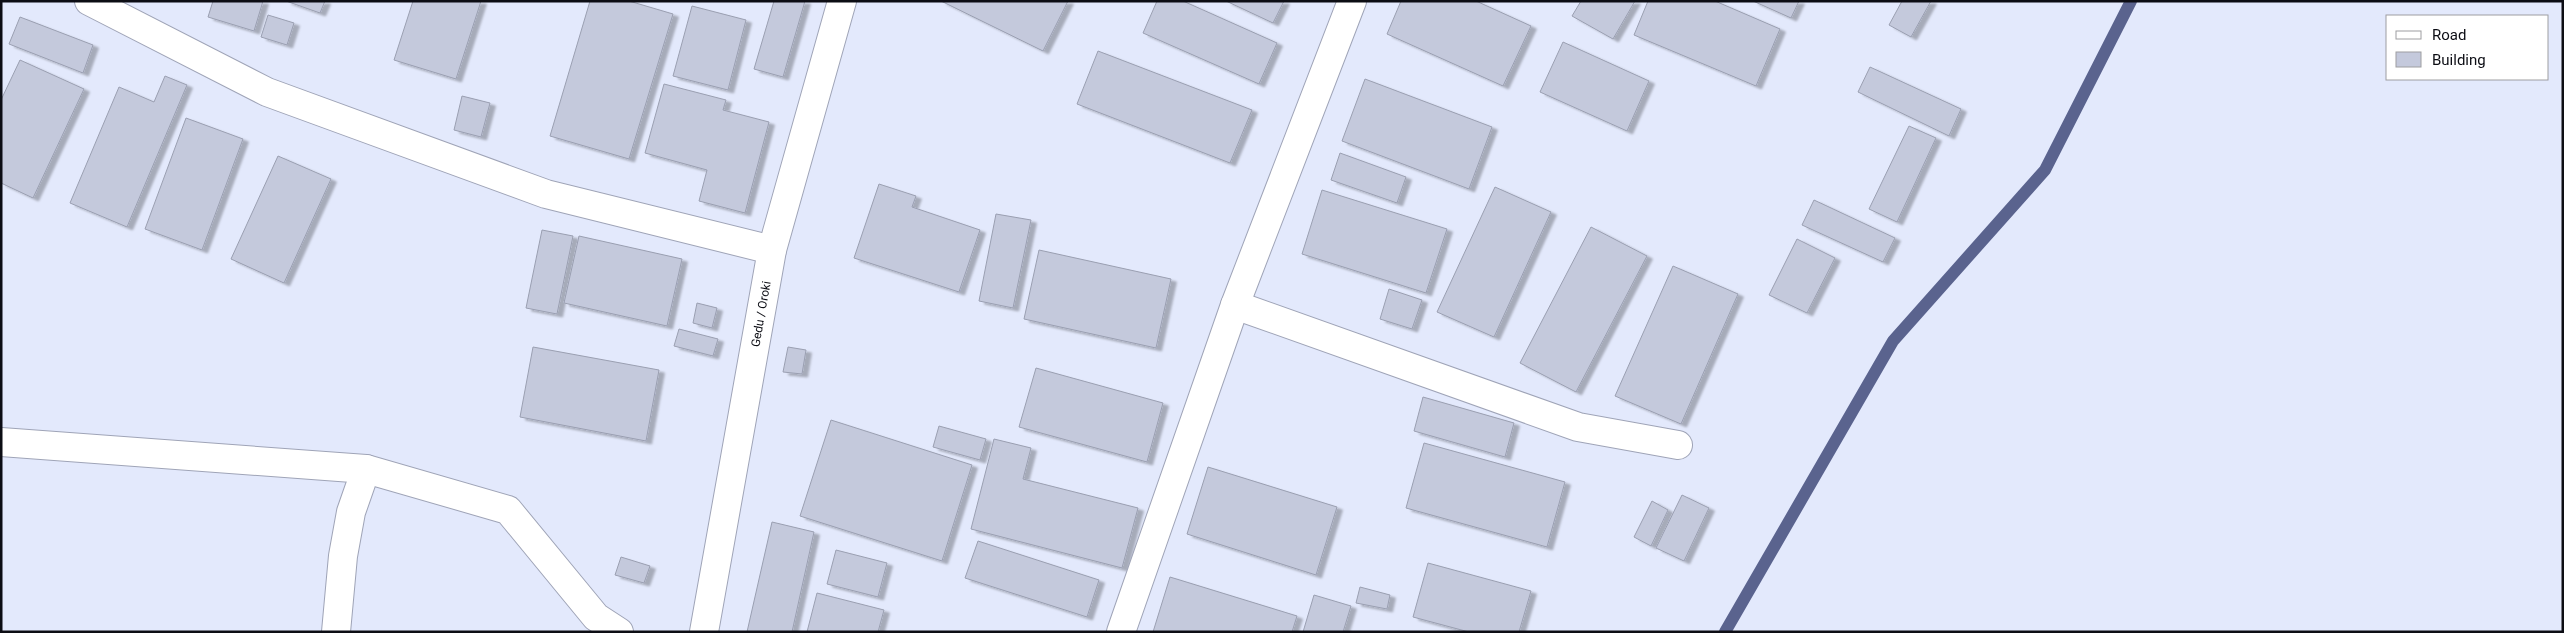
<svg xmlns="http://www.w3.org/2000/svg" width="2564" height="633" viewBox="0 0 2564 633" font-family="Roboto,sans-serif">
  <defs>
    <filter id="shadow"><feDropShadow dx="5.5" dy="3" stdDeviation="1" flood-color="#0004"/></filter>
  </defs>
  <rect width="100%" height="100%" fill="#e3e9fc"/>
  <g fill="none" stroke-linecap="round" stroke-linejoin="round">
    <polyline stroke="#5a638e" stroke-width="12" points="1725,632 1893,341 2045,170 2131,1"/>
  </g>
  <g fill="#c4c9dc" stroke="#9a9fb1" filter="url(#shadow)">
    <polygon points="213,1 263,1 254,31 208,17"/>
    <polygon points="286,1 325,1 320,13"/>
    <polygon points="413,1 481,1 456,79 394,60"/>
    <polygon points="590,1 629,1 673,14 629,159 550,136"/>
    <polygon points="774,1 805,1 783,77 754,69"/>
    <polygon points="941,1 1068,1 1043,51"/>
    <polygon points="1157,1 1183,1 1277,43 1259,84 1143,33"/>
    <polygon points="1226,1 1284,1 1273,23"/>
    <polygon points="1401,1 1476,1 1531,26 1503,86 1387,34"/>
    <polygon points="1581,1 1635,1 1613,39 1572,16"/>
    <polygon points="1648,1 1715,1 1780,29 1756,86 1634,35"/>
    <polygon points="1753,1 1799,1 1791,18"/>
    <polygon points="1902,1 1931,1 1911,37 1889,25"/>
    <polygon points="692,6 746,20 728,90 673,76"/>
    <polygon points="268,15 294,23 287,45 261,37"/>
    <polygon points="20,17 93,45 83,73 9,44"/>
    <polygon points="1563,42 1649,81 1627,131 1540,92"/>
    <polygon points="1098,51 1252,110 1230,163 1077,104"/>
    <polygon points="20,60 84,89 33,198 1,183 1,100"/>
    <polygon points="1870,67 1961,109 1949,136 1858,92"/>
    <polygon points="165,76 187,85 127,227 70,203 119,87 154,102"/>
    <polygon points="1365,79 1492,127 1469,189 1342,141"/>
    <polygon points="664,84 726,100 723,110 769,122 745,213 699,201 707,170 645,153"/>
    <polygon points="462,96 490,103 481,137 454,130"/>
    <polygon points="186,118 243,139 202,250 145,229"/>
    <polygon points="1909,126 1936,138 1897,222 1869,209"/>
    <polygon points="1340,153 1406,177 1397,203 1331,180"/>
    <polygon points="278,156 331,179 284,283 231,259"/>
    <polygon points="879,184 916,196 912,207 980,230 959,292 854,258"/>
    <polygon points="1495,187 1551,212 1494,337 1437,312"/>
    <polygon points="1322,190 1447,229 1426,293 1302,254"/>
    <polygon points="1814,200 1895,238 1883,262 1802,225"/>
    <polygon points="996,214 1031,220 1013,308 979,301"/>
    <polygon points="1591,227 1647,256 1576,392 1520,363"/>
    <polygon points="542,230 573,236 557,314 526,308"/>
    <polygon points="579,236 682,259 667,326 564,303"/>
    <polygon points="1797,239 1835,258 1807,313 1769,295"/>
    <polygon points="1039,250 1171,279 1156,348 1024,319"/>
    <polygon points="1673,266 1738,294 1681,424 1615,396"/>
    <polygon points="1389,289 1422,300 1412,329 1380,319"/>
    <polygon points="697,303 717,308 712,328 693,323"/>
    <polygon points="679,329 718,339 713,356 674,346"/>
    <polygon points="533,347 659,370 646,441 520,417"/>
    <polygon points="788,347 806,350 802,374 783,372"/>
    <polygon points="1036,368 1163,403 1147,462 1019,427"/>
    <polygon points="1423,397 1514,423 1505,457 1414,431"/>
    <polygon points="831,420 972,465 942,561 800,516"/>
    <polygon points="939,426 986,439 980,460 933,447"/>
    <polygon points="994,439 1031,448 1023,479 1138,508 1122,568 971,529"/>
    <polygon points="1424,443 1565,482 1547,547 1406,508"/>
    <polygon points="1208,467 1337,507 1316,575 1187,534"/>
    <polygon points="1682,495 1709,508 1684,561 1656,548"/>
    <polygon points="1652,501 1668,510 1651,546 1634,537"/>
    <polygon points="772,522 814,532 792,632 747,632"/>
    <polygon points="978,541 1099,580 1087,617 965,578"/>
    <polygon points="836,550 887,563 878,597 827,584"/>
    <polygon points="621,557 650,566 644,583 615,575"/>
    <polygon points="1428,563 1531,591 1519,632 1469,632 1413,617"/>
    <polygon points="1170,577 1297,616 1292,632 1153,632"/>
    <polygon points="1360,587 1390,595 1387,609 1356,603"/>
    <polygon points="817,593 884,610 878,632 807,632"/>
    <polygon points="1314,595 1351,606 1343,632 1303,632"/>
  </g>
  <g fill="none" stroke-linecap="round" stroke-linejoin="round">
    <g stroke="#9fa4b7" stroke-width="30">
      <g id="street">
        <polyline points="89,1 267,92 546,194 772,250"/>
        <polyline points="1235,305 1578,427 1678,445"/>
        <polyline points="1,442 366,469 508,510 596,617 619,632"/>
        <polyline points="336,632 343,556 351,512 366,469"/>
        <polyline points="1121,632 1235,305 1352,1"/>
      </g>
    </g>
    <g stroke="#9fa4b7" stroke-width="30">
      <polyline id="secondary" points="704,632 772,250 842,1"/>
    </g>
    <use href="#street" stroke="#fff" stroke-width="28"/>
    <use href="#secondary" stroke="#fff" stroke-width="28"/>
  </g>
  <g text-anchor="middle" stroke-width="4.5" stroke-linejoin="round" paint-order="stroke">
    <g font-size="12" fill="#0c0d14" stroke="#fff">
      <text transform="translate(761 314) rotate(-80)" y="4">Gedu / Oroki</text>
    </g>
  </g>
  <rect width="2564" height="633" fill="none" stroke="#0c0d14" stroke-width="5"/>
  <rect x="2386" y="15" width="162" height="65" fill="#ffffff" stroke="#9e9ea1"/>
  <rect x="2396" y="31" width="25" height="8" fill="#ffffff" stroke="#9e9ea1"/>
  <text x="2432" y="40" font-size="15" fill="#0c0d14">Road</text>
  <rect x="2396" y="52" width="25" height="15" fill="#c4c9dc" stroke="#9e9ea1"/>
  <text x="2432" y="65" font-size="15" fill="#0c0d14">Building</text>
</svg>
